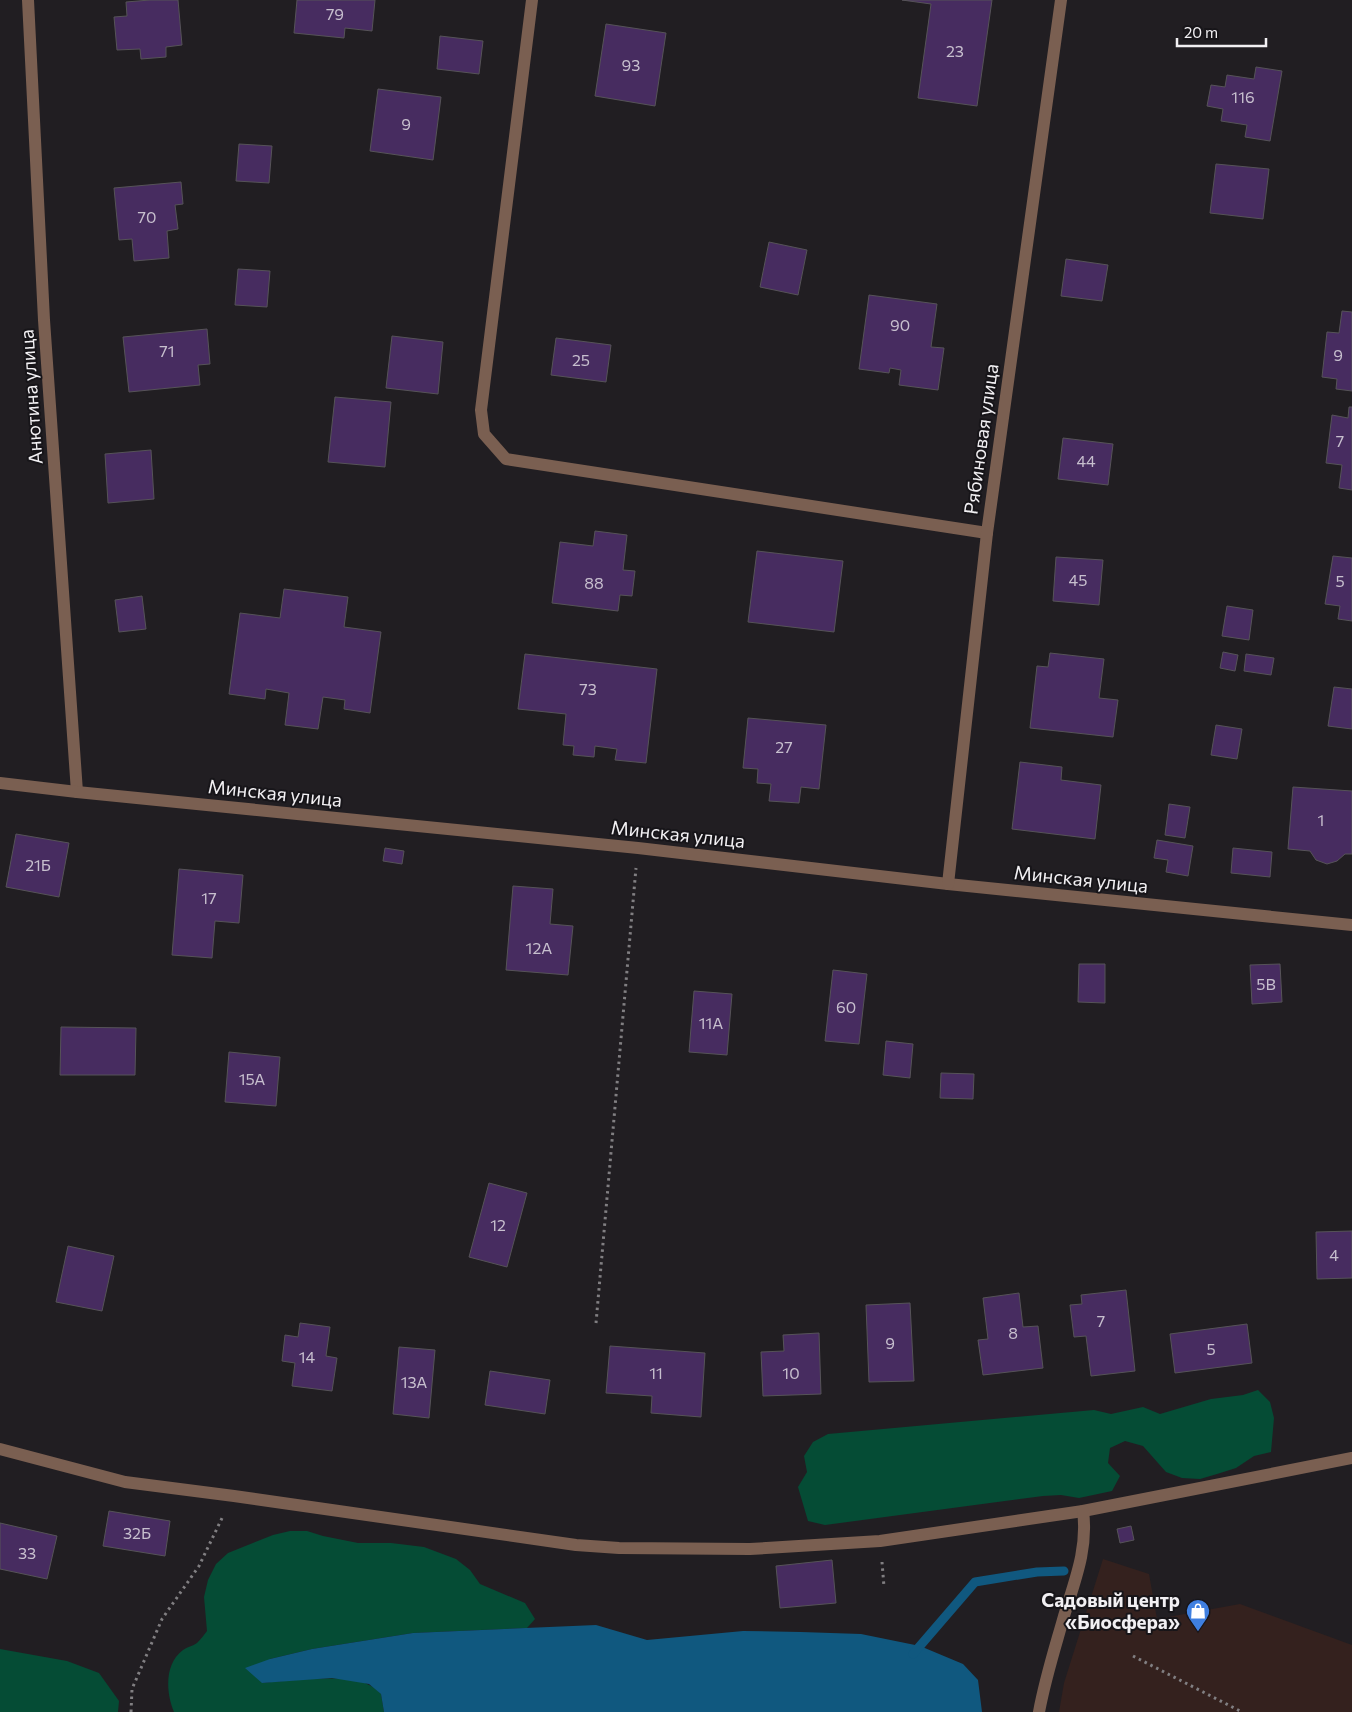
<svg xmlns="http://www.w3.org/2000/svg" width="1352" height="1712" viewBox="0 0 1352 1712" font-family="Commissioner,sans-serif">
  <rect width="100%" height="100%" fill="#211e22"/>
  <polygon fill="#34211e" points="1103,1559 1149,1574 1157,1619 1240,1604 1352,1645 1352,1712 1059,1712 1064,1683"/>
  <g fill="#054c35">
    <polygon points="1258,1390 1270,1402 1274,1418 1271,1452 1254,1456 1236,1468 1217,1474 1200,1479 1182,1478 1166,1472 1143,1446 1125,1441 1110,1448 1108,1463 1120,1476 1112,1491 1079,1498 1061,1495 1043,1496 825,1525 808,1521 798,1487 807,1472 804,1456 813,1442 828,1434 1094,1410 1111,1414 1143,1407 1160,1414 1211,1399 1243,1395"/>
    <path d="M290 1531H307L323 1536 358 1543H391L424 1547 456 1559 470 1570 480 1584 525 1603 535 1619 527 1628 413 1633 312 1649 270 1659 262 1683C287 1681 348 1673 369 1685 374 1687 378 1691 381 1694L384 1712H174C166 1693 164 1664 183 1650 187 1647 193 1646 197 1643 201 1639 204 1635 207 1631L204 1597 208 1580 216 1564 228 1553 273 1535Z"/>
    <polygon points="0,1649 67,1661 99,1673 119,1701 118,1712 0,1712"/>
  </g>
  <polygon fill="#10587f" points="596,1625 647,1640 743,1631 801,1632 861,1634 920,1646 963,1664 978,1680 982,1712 384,1712 381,1694 369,1684 332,1678 262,1683 245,1668 270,1659 312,1649 413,1633"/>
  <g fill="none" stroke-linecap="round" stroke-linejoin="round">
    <polyline stroke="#10587f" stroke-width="9" points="913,1654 975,1582 1037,1572 1064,1571"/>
  </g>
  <g fill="#472c60" stroke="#565358">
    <polygon points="150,0 178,0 182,45 166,47 166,57 141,59 140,49 117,50 114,17 127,16 126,2"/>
    <polygon points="297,0 375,0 372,31 345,28 344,38 294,33"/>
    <polygon points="902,0 992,0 977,106 918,98 931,4"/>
    <polygon points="606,24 666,33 655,106 595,96"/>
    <polygon points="440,36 483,41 479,74 437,69"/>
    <polygon points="1256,67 1282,71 1270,141 1245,137 1247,125 1221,121 1223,109 1207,106 1211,85 1225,87 1227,75 1254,79"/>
    <polygon points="378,89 441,97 433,160 370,151"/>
    <polygon points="239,144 272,146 269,183 236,181"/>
    <polygon points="1216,164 1269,169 1263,219 1210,213"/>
    <polygon points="181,182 183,204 175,205 178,229 167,231 169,258 134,261 132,239 119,240 114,188"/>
    <polygon points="769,242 807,250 798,295 760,287"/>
    <polygon points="1066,259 1108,265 1102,301 1061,296"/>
    <polygon points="238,269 270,271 267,307 235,305"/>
    <polygon points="869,295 937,304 931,347 944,348 938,390 899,385 901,370 890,368 889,373 859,369"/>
    <polygon points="1342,311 1352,312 1352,391 1336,389 1337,379 1322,377 1327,332 1339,333"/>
    <polygon points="207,329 210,364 198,365 200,385 129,392 123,337"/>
    <polygon points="392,336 443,342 438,394 386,388"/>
    <polygon points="556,338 611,345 606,382 551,375"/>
    <polygon points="335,397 391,402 385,467 328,462"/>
    <polygon points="1349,407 1352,407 1352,490 1339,488 1342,465 1326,463 1332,415 1348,418"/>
    <polygon points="1063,438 1113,444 1108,485 1058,479"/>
    <polygon points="151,450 154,499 108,503 105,454"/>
    <polygon points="595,531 627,535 623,570 635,571 632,596 620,595 618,611 552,603 560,542 593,546"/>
    <polygon points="757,551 843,561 834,632 748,622"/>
    <polygon points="1333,556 1352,558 1352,621 1338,619 1340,606 1325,604"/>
    <polygon points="1056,557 1103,560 1099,605 1053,601"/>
    <polygon points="284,589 348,597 344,627 381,632 370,713 344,709 345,700 323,697 318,729 285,725 289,693 266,689 265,699 229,694 240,613 280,618"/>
    <polygon points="142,596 146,629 119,632 115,600"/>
    <polygon points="1227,606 1253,610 1249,640 1222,636"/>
    <polygon points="1223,652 1238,655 1235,671 1220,668"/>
    <polygon points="1050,653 1104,659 1099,698 1118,700 1113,737 1030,728 1037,666 1048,667"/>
    <polygon points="525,654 657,669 646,763 615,760 617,749 595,746 594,757 573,755 574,746 563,745 566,714 518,709"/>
    <polygon points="1246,654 1274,658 1271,675 1244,671"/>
    <polygon points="1334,687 1352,689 1352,729 1328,726"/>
    <polygon points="748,718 826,725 819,789 801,787 799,803 769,801 771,784 757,783 758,769 743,768"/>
    <polygon points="1216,725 1242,729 1237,759 1211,755"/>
    <polygon points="1020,762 1062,767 1061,780 1101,785 1095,839 1012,829"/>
    <polygon points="1293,787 1352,791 1352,854 1345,854 1337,861 1327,864 1316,860 1310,851 1288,849"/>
    <polygon points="1169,804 1190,807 1185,838 1165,835"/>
    <polygon points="16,834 69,843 59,897 6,887"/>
    <polygon points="1157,840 1193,846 1188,876 1166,872 1168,860 1154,858"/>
    <polygon points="385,848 404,851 402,864 383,861"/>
    <polygon points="1233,848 1272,852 1270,877 1231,873"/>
    <polygon points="179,869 243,875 239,923 215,921 212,958 172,955"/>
    <polygon points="513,886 553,889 550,924 573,926 568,975 506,970"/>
    <polygon points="1079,964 1105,964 1105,1003 1078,1002"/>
    <polygon points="1280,964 1282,1002 1252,1004 1250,965"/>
    <polygon points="833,970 867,974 859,1044 825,1041"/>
    <polygon points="694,991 732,994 727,1055 689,1052"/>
    <polygon points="61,1027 136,1028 135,1075 60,1075"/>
    <polygon points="886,1041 913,1044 910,1078 883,1075"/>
    <polygon points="229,1052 280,1057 276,1106 225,1102"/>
    <polygon points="941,1073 974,1074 973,1099 940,1098"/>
    <polygon points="489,1183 527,1193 507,1267 469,1257"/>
    <polygon points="1352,1231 1352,1278 1317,1279 1316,1232"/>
    <polygon points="68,1246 114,1256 102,1311 56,1302"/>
    <polygon points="1126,1290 1135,1371 1091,1376 1086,1336 1074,1337 1070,1305 1082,1304 1081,1295"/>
    <polygon points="1019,1293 1023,1327 1038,1326 1043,1368 983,1375 978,1340 988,1339 983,1298"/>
    <polygon points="910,1303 914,1381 869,1382 866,1305"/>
    <polygon points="300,1323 330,1327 326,1356 337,1358 332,1391 292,1386 295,1363 282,1361 285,1335 298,1337"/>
    <polygon points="1247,1324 1252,1363 1175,1373 1170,1334"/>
    <polygon points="819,1333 821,1394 763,1396 761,1352 784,1351 783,1335"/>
    <polygon points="610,1346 705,1353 701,1417 651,1413 652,1396 606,1393"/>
    <polygon points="399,1347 435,1350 429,1418 393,1414"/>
    <polygon points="490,1371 550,1380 545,1414 485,1405"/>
    <polygon points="109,1511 170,1521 165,1556 103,1546"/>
    <polygon points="0,1523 57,1536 47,1579 0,1569"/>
    <polygon points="1131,1526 1134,1540 1120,1543 1117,1529"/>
    <polygon points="832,1560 836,1603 780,1608 776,1566"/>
  </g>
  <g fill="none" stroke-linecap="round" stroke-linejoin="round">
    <g stroke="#817f82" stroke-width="3" stroke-dasharray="2.5 4" stroke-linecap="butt">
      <polyline points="596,1323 636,868"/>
      <polyline points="882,1562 884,1587"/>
      <polyline points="1133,1656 1242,1712"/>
      <polyline points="131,1712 132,1689 162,1619 199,1566 223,1516"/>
    </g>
    <polyline stroke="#7a5f51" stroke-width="12" points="532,0 481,410 484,434 506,459 987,533"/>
    <g stroke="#7a5f51" stroke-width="12">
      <polyline points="28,0 44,320 77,792"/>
      <polyline points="0,783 77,792 638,848 948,884 1352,925"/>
      <polyline points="948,884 987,533 1061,0"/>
      <polyline points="0,1449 125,1482 234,1496 576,1545 619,1548 750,1549 880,1541 1083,1511 1352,1458"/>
      <path d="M1039 1712C1045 1679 1055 1648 1064 1616 1075 1580 1088 1549 1083 1511"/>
    </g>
  </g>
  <defs>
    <g id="shop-pin" transform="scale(1.25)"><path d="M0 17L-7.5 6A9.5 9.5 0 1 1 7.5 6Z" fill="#3f7fe0" stroke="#171519"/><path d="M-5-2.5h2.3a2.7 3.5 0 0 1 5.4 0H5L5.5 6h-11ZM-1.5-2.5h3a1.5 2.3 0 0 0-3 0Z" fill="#fff"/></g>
  </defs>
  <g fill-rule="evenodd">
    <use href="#shop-pin" x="1198" y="1611"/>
  </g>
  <g text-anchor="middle" stroke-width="4" stroke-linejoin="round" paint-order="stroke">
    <g font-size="16" fill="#c7bfce">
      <text x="335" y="20">79</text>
      <text x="955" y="57">23</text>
      <text x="631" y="71">93</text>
      <text x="1243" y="103">116</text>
      <text x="406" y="130">9</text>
      <text x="147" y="223">70</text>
      <text x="900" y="331">90</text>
      <text x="167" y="357">71</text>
      <text x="1338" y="361">9</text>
      <text x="581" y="366">25</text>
      <text x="1340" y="447">7</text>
      <text x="1086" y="467">44</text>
      <text x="1078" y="586">45</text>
      <text x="1340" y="587">5</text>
      <text x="594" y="589">88</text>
      <text x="588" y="695">73</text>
      <text x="784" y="753">27</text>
      <text x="1321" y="826">1</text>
      <text x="38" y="871">21Б</text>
      <text x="209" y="904">17</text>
      <text x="539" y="954">12А</text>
      <text x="1266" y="990">5В</text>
      <text x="846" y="1013">60</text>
      <text x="711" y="1029">11А</text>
      <text x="252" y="1085">15А</text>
      <text x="498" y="1231">12</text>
      <text x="1334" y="1261">4</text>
      <text x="1101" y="1327">7</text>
      <text x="1013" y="1339">8</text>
      <text x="890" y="1349">9</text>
      <text x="1211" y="1355">5</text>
      <text x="307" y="1363">14</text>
      <text x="656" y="1379">11</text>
      <text x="791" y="1379">10</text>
      <text x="414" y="1388">13А</text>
      <text x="137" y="1539">32Б</text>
      <text x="27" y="1559">33</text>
    </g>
    <g font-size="19" fill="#f2f0f3" stroke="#171519">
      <text transform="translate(31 397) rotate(-94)" y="7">Анютина улица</text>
      <text transform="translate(981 439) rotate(-82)" y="7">Рябиновая улица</text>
      <text transform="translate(275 793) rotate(6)" y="7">Минская улица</text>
      <text transform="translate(678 834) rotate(6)" y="7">Минская улица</text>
      <text transform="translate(1081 879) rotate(6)" y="7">Минская улица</text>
    </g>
    <g font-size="19" font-weight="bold" fill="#f2f0f3" stroke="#171519" text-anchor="end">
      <text x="1180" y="1607">Садовый центр<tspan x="1180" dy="22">«Биосфера»</tspan></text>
    </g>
  </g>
  <path d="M1177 38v8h89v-8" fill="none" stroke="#f2f0f3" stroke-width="2.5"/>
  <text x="1184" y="38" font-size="15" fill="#f2f0f3" stroke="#171519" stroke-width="4" paint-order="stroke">20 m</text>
</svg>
